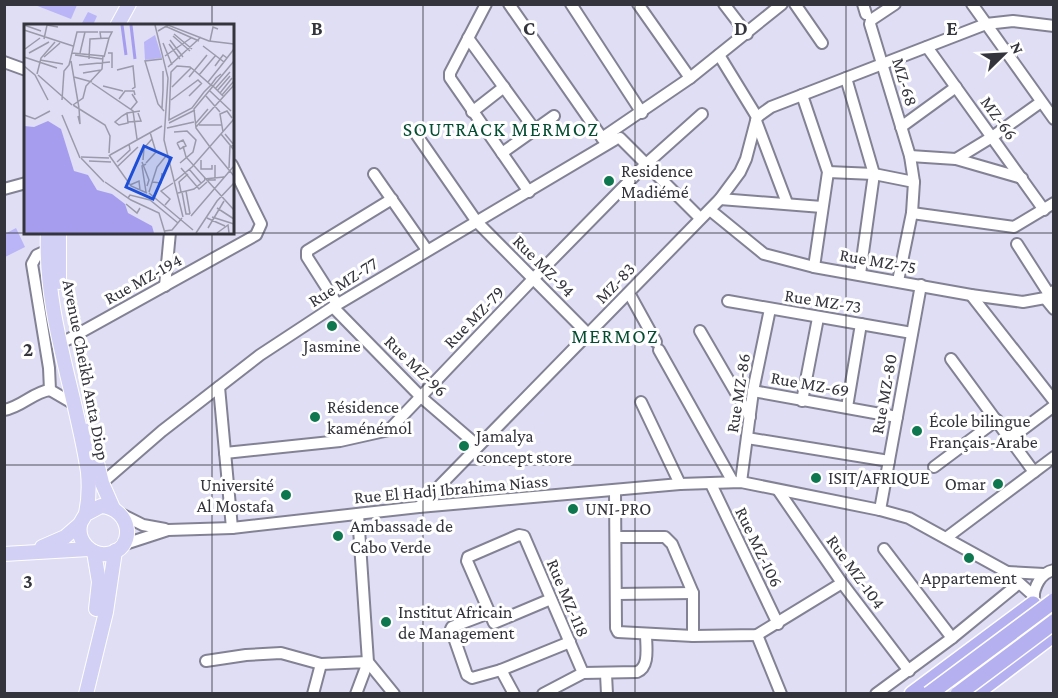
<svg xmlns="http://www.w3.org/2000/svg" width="1058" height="698" viewBox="0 0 1058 698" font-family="'Crimson Pro',serif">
  <rect width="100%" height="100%" fill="#dfdef4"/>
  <g fill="#bab5f6">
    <polygon points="35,5 77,4 77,5 71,19"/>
    <polygon points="88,12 97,16 93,25 81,25"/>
    <polygon points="16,228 25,247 5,257 5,234"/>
  </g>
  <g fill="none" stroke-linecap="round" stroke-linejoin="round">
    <g stroke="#838295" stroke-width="14">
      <g id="minor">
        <polyline points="486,4 450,73 450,78 529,192"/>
        <polyline points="509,4 605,142"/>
        <polyline points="571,4 642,113"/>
        <polyline points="638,4 690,78"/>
        <polyline points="724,4 747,34"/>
        <polyline points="795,4 822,43"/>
        <polyline points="863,4 866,14"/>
        <polyline points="895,4 871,20 870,24 910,156 914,182 912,213 898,281"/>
        <polyline points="972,4 1054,119"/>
        <polyline points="468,38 535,130"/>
        <polyline points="927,47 1044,210"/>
        <polyline points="719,55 757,117"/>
        <polyline points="4,62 26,70"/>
        <polyline points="846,78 874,174 860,274"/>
        <polyline points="802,95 828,172 814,267"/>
        <polyline points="472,112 504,87"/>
        <polyline points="757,117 771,107 986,24 1013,21 1054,26"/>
        <polyline points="756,121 787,203"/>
        <polyline points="901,127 956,87"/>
        <polyline points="416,134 477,222 588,334"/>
        <polyline points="602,138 690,78 782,4"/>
        <polyline points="502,153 554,116"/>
        <polyline points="910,156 956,159 1022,178"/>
        <polyline points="956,159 992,137 1041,102"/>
        <polyline points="828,172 874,174 914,182"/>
        <polyline points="374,174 427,250"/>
        <polyline points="4,189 26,183"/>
        <polyline points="720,199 822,207"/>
        <polyline points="710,210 764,254 814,267 971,295 1023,302 1045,298 1054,291"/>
        <polyline points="912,213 1014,227 1054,203"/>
        <polyline points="1017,244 1049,294"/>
        <polyline points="48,250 37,255 32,264 49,368 50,390 74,404"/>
        <polyline points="165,286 170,232"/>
        <polyline points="629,293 656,342"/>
        <polyline points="971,295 1054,401"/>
        <polyline points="1045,298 1054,309"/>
        <polyline points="728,301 912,333"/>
        <polyline points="337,304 307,257 307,251 392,199"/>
        <polyline points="333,307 421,397 478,446"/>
        <polyline points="700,331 750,417"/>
        <polyline points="67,340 256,235 261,224 232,165"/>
        <polyline points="659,350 733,482"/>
        <polyline points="951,359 1034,472"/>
        <polyline points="219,387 232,528"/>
        <polyline points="753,391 897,417"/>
        <polyline points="802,401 818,318"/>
        <polyline points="641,402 680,484"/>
        <polyline points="847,407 861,324"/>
        <path d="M4 410C22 407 33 392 50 390"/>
        <polyline points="747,438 889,461"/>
        <polyline points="1010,439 1054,406"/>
        <polyline points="225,453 340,441 389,430 533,279 645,165 702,114"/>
        <polyline points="934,467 997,420"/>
        <polyline points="741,482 753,391 770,309"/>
        <polyline points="102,483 162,431 260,355 333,307 616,139 620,138 700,218"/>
        <polyline points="711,484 778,624"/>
        <polyline points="778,490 842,583 909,671"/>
        <polyline points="615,491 616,628 618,632 693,636 757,635 842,583"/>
        <polyline points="419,507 720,199 740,172 746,159 757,117"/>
        <polyline points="880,510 921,285"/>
        <polyline points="121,514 143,525 165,529"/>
        <polyline points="358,514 368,662 394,694"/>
        <polyline points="616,537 665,537 672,544 693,593 693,636"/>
        <polyline points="946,538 1054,457"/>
        <polyline points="122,545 168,530 232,528 419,507 680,484 741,482 880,510 909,518 1007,572 1034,596"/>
        <polyline points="884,549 952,638"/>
        <polyline points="1007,572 1044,574"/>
        <polyline points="617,594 693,593"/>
        <polyline points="551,599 494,623 467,561 468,557 519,535 524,536 583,673"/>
        <path d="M1033 600C1034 587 1040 573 1054 570"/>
        <polyline points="489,613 452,627 451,629 467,675 472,678 501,670 570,642"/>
        <polyline points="757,635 781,694"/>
        <polyline points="206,661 246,655 281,653 321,664 368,662 356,694"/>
        <polyline points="501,670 514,694"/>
        <polyline points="606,674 607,694"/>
        <polyline points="313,694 321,664"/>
        <path d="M543 694 583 673 637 672C650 667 646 647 646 634"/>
        <polyline points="876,694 952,638 1018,584"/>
      </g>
    </g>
    <g stroke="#fff" stroke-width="16">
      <g id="major">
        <polyline points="117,26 129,4"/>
        <path d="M48 232C44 314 76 392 88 472 89 484 89 500 86 513 85 517 81 520 80 525 77 541 91 556 107 554 137 550 132 508 101 506L86 514"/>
        <polyline points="59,232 59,282"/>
        <polyline points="89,430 102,483 113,508"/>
        <polyline points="42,547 65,537 80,524"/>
        <polyline points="94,552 99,582 96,609"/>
        <polyline points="4,554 89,549"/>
        <polyline points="86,694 106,612 115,551"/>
      </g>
    </g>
    <g stroke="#fff" stroke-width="18">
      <g id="highway">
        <polyline points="912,694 1033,604"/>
        <polyline points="975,694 1054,634"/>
      </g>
    </g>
    <use href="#minor" stroke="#fff" stroke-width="10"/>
    <use href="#major" stroke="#d3d0f6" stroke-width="14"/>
    <use href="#highway" stroke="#b5b0f0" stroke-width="15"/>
    <g stroke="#fff" stroke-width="18" stroke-linecap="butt">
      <g id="highway-bridge">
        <polyline points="929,694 1054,601"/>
        <polyline points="958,694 1054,622"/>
      </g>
    </g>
    <use href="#highway-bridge" stroke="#b5b0f0" stroke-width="15"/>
  </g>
  <path fill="none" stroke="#34343c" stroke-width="1.5" stroke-opacity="0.55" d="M212 4V26M423 4V694M635 4V694M846 4V694M212 232V694M4 233H1054M4 465H1054"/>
  <g fill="#0f7750" stroke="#fff" stroke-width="2">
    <circle cx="609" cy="181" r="6"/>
    <circle cx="332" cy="326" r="6"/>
    <circle cx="315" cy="417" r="6"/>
    <circle cx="917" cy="431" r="6"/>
    <circle cx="464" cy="446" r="6"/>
    <circle cx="816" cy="478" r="6"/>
    <circle cx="998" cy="484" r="6"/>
    <circle cx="286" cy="495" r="6"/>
    <circle cx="573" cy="509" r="6"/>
    <circle cx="338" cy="536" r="6"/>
    <circle cx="969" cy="558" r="6"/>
    <circle cx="386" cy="622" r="6"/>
  </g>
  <g text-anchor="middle" stroke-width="6" stroke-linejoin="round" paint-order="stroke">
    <g font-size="18" fill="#34343c" stroke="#fff">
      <text transform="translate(905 82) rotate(73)" y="6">MZ-68</text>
      <text transform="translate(999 118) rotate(54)" y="6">MZ-66</text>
      <text transform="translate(878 261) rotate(10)" y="6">Rue MZ-75</text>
      <text transform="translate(544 266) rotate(45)" y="6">Rue MZ-94</text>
      <text transform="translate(143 279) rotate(-29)" y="6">Rue MZ-194</text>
      <text transform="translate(343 282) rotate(-32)" y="6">Rue MZ-77</text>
      <text transform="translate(615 283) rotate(-46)" y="6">MZ-83</text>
      <text transform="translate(823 301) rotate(9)" y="6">Rue MZ-73</text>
      <text transform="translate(474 317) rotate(-46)" y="6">Rue MZ-79</text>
      <text transform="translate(416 366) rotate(44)" y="6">Rue MZ-96</text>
      <text transform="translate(86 370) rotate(79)" y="6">Avenue Cheikh Anta Diop</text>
      <text transform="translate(810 384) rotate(10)" y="6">Rue MZ-69</text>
      <text transform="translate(738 393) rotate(-81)" y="6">Rue MZ-86</text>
      <text transform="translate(884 394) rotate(-80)" y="6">Rue MZ-80</text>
      <text transform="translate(451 489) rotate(-5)" y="6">Rue El Hadj Ibrahima Niass</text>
      <text transform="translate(759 547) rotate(64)" y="6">Rue MZ-106</text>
      <text transform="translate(856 572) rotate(54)" y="6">Rue MZ-104</text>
      <text transform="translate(568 598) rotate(67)" y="6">Rue MZ-118</text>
    </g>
    <g font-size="18" fill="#34343c" stroke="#fff" text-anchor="start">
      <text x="621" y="177">Residence<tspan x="621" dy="21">Madiémé</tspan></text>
      <text x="332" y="352" text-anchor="middle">Jasmine</text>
      <text x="327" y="413">Résidence<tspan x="327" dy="21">kaménémol</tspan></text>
      <text x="929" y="427">École bilingue<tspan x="929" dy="21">Français-Arabe</tspan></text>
      <text x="476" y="442">Jamalya<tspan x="476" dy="21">concept store</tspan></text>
      <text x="828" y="484">ISIT/AFRIQUE</text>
      <text x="986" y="490" text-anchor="end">Omar</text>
      <text x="274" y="491" text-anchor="end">Université<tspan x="274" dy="21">Al Mostafa</tspan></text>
      <text x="585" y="515">UNI-PRO</text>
      <text x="350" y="532">Ambassade de<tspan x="350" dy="21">Cabo Verde</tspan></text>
      <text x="969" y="584" text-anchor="middle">Appartement</text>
      <text x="398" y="618">Institut Africain<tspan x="398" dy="21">de Management</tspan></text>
    </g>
    <g font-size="20" letter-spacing="1.5" fill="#044c32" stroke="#fff">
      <text x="501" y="136">SOUTRACK MERMOZ</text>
      <text x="615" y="343">MERMOZ</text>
    </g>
  </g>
  <g transform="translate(24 24)">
    <rect width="210" height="210" fill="#dfdef4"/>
    <path d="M131 11 138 34 121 36 120 18Z" fill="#bab5f6"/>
    <path d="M24 97 37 105 50 147 64 151 73 166 88 170 101 180 104 189 128 202 130 209H0V102L10 103Z" fill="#a69def"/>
    <path fill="none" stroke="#a69def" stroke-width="3" d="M98 1 102 31M107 1 111 35"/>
    <path fill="none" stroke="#9b9aaa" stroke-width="1.5" d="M0 1 17 7M131 1 144 54 140 116 159 193M141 2 175 17M0 6 49 22M134 7 144 1 185 17 210 20M150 10 168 25M149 12 166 27M20 15 23 1 34 3M77 15 76 8H88L85 14M146 16 159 33M186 17 189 3 194 5M139 19 148 41M145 20 156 35M179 22 200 38M1 25 16 14M5 29 25 18M48 29 79 32 78 45 62 62 59 74 49 81M56 29 61 8M84 29H88V44M51 31 79 35M141 32 167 14M0 33 33 44M20 33 36 19M80 33 85 14M65 35 66 15 85 14M138 35 121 37 134 80 140 87M16 36 39 40M47 37 55 84M55 41 86 38M0 42 11 51 24 76M191 42 199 31 203 34M144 43 177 13M196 43 210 25M93 46 109 42 111 63 108 65M139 47V66M59 49 77 46M13 50 17 34 31 18M197 50 192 54 187 61 180 68 168 84 145 96 147 48 153 42 166 43 171 47 187 61 189 62 200 73M14 51 48 81M175 51 192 31M50 53 68 58M165 53 183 31M184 58 196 43M68 59 109 87 113 115M79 62 99 67M148 63 167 44M191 65 206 48M186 67 207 87M193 67 206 52M196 69 208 54M198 71 210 57M165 72 178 59M182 72 196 88M95 75 101 67H110L111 71M38 76 40 47 45 41 53 8H74M147 76 174 56 178 60M49 81 81 101 86 112 85 129M138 84 139 66M107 85 113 78 108 70M103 89 104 99 95 101 91 98 98 92 103 89 116 87M0 91 11 95 26 87M38 91 56 134M54 92 56 100 55 84M104 98 117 97 114 89M145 99 171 86M172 99 184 85M175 101H198M172 103 210 61M143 104 170 98M150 108 163 107 172 116 169 128 156 139M199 108 196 90 203 87 208 94M197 110 210 126M201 110 210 121 206 123M153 119 156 125 162 122 159 116 153 119M159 122 162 133 210 186M186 123 210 152M186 123 172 104 170 85 210 37M85 131 107 162 123 169M86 131 138 102M57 133 85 134M57 134 80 158M119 136 120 124 128 115M177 136V145H188V141M65 137 87 138M93 138 106 126 105 120M118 138 125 156 123 162M122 139 132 128 126 108M93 143 114 123M157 144 175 165 183 158M205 144 206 122M165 145 177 159M180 155 200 153M184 156H191V141M151 157 168 143 210 95M81 158 107 176 135 189 141 209M128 158 137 159 138 149M106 161 115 157 116 166M162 167 166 190M122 168 118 142 122 140M125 168 133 143 142 132M157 168 155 158 164 150M158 168 162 190H166M125 169 169 206M154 169 170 165 181 156M104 174 106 171 126 176 154 199M102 180 113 189 116 184M141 181 146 175 137 167 149 159M193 184 210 195M167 192 210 142M188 193 210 200M183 194 201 202M184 204 200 177M140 207 148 206 158 194M172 209 193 177 210 159M193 209 204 201 205 209"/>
    <path fill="#1d4ed8" fill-opacity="0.15" stroke="#1d4ed8" stroke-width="3" d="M120 122 147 134 129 175 102 163Z"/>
    <rect width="210" height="210" fill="none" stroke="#34343c" stroke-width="3"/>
  </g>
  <g font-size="20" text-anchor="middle" font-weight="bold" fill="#34343c" stroke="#fff" stroke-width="6" stroke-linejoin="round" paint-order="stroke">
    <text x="317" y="35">B</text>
    <text x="529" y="35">C</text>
    <text x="741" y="35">D</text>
    <text x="952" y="35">E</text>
    <text x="28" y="356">2</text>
    <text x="28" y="588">3</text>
  </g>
  <rect width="1058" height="698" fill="none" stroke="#34343c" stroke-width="12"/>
  <g transform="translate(1004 54) rotate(66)" stroke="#ffffff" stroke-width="4.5" paint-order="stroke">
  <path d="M0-4.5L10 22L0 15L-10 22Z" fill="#34343c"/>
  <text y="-9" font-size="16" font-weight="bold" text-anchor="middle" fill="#34343c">N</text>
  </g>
</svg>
